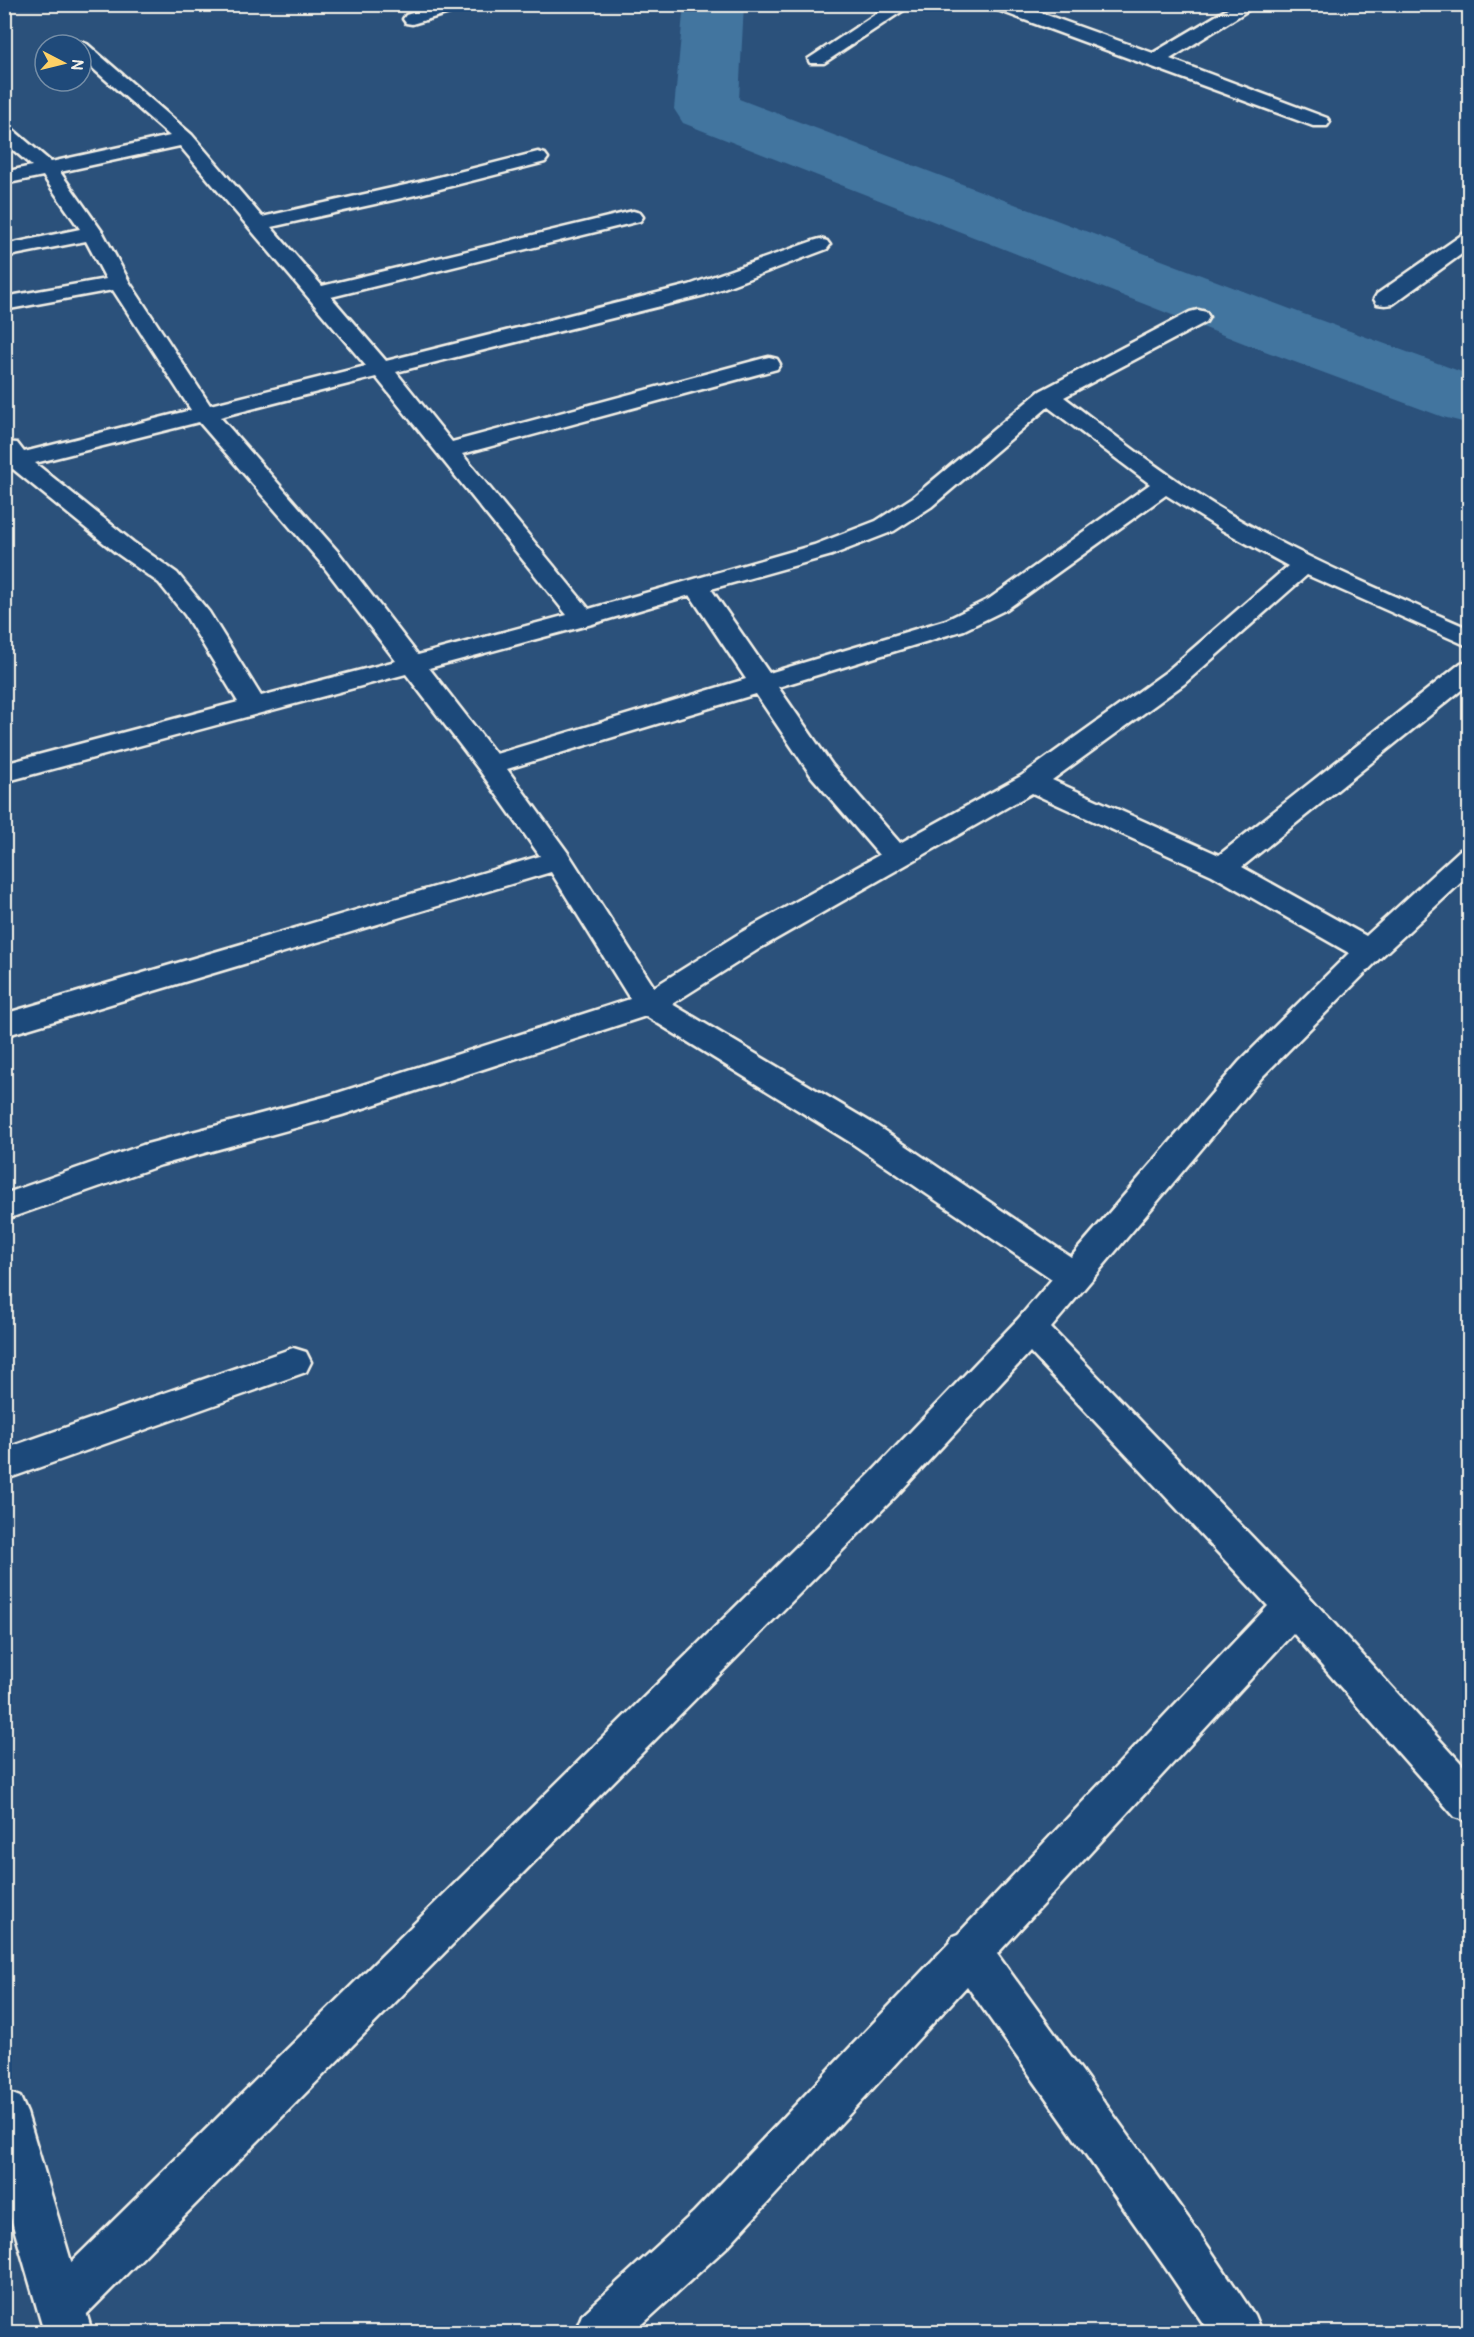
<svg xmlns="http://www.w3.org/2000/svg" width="1474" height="2337" viewBox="0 0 1474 2337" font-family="Pangolin,sans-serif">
  <rect width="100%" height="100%" fill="#2b517b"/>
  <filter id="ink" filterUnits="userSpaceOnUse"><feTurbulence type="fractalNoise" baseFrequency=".0167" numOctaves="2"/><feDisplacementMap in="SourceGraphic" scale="12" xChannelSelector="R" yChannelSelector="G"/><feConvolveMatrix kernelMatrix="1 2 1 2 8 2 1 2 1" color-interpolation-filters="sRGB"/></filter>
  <g filter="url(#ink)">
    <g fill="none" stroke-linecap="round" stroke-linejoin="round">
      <polygon fill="#42759f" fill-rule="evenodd" points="684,4 744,4 739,99 1298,312 1470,375 1470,424 1443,417 1246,344 683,123 674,109"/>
      <g stroke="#f4f1e8" stroke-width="5">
        <g id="street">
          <polygon points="440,4 469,4 466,8 412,24 406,23 403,19 406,15"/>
          <polygon points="891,4 913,4 824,63 810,63 808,59"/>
          <polygon points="989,4 1016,4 1153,53 1236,4 1258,4 1170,59 1327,118 1330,122 1327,126 1313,126 992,8"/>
          <path d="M81 42 87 44 192 135 262 217 419 182 538 152 545 154 548 158 545 162 420 194 271 227 322 286 633 211 640 213 643 217 640 221 331 297 386 361 689 285 813 241 820 239 827 241 830 245 827 249 705 295 396 372 452 442 761 359 769 357 777 359 780 364 777 369 462 454 589 609 814 545 876 521 913 497 1040 391 1190 312 1198 310 1206 312 1209 317 1206 322 1064 397C1113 434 1162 473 1216 506 1296 555 1383 591 1470 629V647L1307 575 1184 684 1052 780 1219 855 1461 663 1470 661V683L1242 867 1366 936 1460 850 1470 848V874L1380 958 1262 1077 1051 1328 1307 1594 1470 1773V1822L1455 1817 1293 1633 997 1954 1199 2233 1254 2315 1261 2332H1209L1165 2267 967 1986 728 2246 634 2332H575L582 2315 694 2212 950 1942 953 1936 958 1934 1268 1606 1030 1352 896 1496 79 2322 62 2329 45 2322 38 2305 45 2288 870 1474 1018 1319 1052 1279 853 1144 646 1016 342 1115 161 1165 4 1220V1194L143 1145 328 1096 630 999 551 872 4 1036V1014L540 856 480 771 406 674 4 782V764L238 702 185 615 159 583 115 552 13 469 4 471V442L17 443 24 452 191 410 113 290 4 310V297L106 279 86 241 4 257V245L80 229 43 176 4 184V172L32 166 4 142V126L11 128 51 162 170 136 81 58V45H74ZM180 146 366 366 210 405 130 283 103 233 60 172ZM376 377 567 615 418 655 339 553 220 417ZM1048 407 1150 484 989 599 946 620 769 673 711 589 832 555 894 531 931 507ZM199 422 321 563 396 661 261 696 209 612 177 573 133 542 35 463ZM1166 495 1222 530 1288 566 1166 672 1021 776 900 843 832 765 778 687 964 630 1007 609ZM690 595 746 679 496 754 429 668 592 624ZM756 694 812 777 879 855 740 933 654 987 568 853 507 769ZM1032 793 1212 875 1349 953 1240 1061 1071 1257 877 1126 672 1004 762 947Z"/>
          <polygon points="1470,232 1470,248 1393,304 1385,305 1377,304 1374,299 1377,294 1463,234"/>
          <polygon points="293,1348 306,1352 311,1362 306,1372 4,1480 4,1449"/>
        </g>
      </g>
      <g stroke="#f4f1e8" stroke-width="5">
        <polygon id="secondary" points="4,2091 20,2097 27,2113 92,2332 44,2332 4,2194"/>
      </g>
      <use href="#street" fill="#1f4a7a" fill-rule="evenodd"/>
      <use href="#secondary" fill="#1f4a7a" fill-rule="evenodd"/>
    </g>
  </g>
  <rect width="1474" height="2337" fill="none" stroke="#1f4a7a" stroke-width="24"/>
  <rect x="12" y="12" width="1450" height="2313" fill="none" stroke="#f4f1e8" stroke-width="2" filter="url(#ink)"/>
  <g transform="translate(63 63) rotate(97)"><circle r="28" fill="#1f4a7a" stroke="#748da6" stroke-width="1.5"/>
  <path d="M0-4.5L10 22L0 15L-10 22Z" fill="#ffd166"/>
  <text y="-9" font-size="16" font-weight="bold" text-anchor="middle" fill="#f4f1e8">N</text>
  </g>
</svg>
